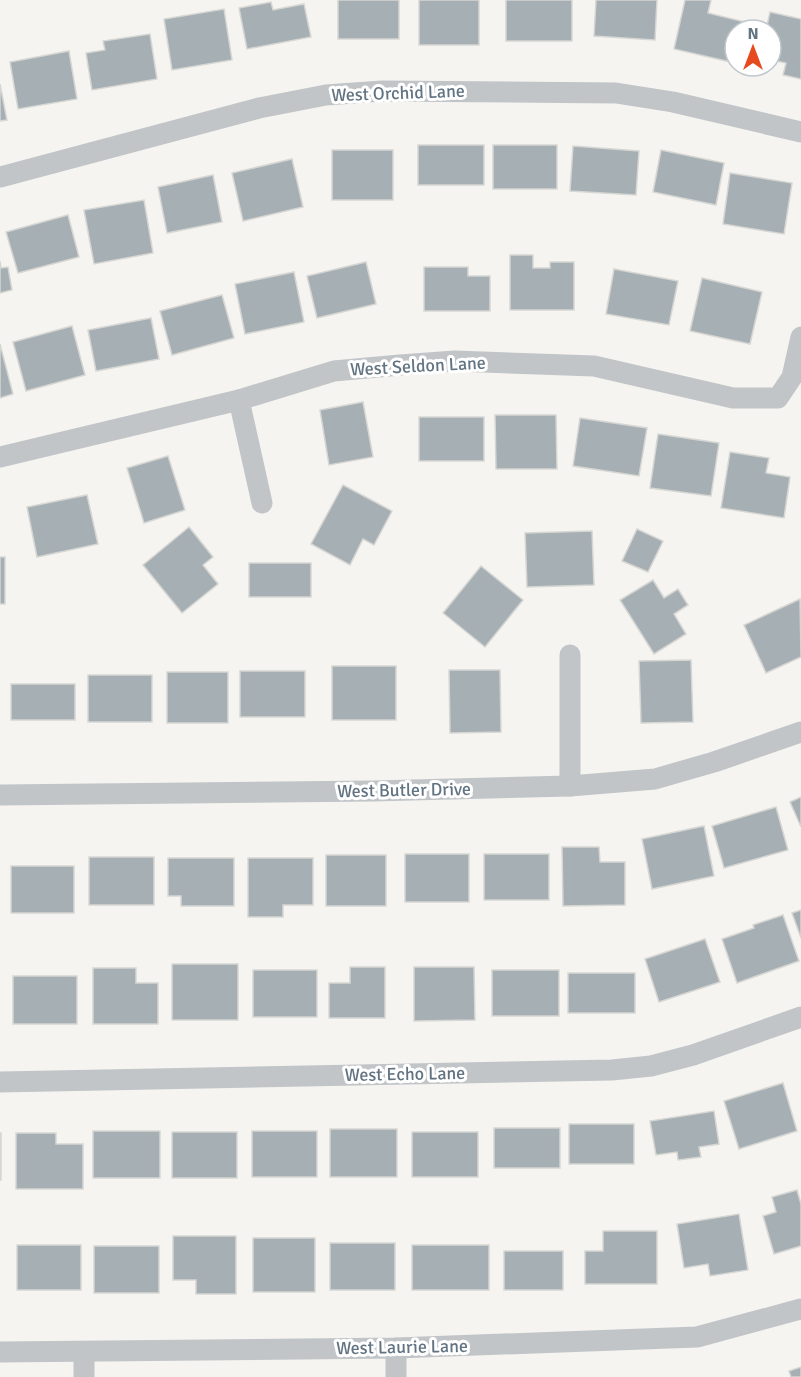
<svg xmlns="http://www.w3.org/2000/svg" width="801" height="1377" viewBox="0 0 801 1377" font-family="Signika,sans-serif">
  <rect width="100%" height="100%" fill="#f5f4f0"/>
  <g fill="#a6afb4" stroke="#d6d6d3" stroke-width="1.5">
    <rect x="338" y="0" width="61" height="39"/>
    <rect x="419" y="0" width="60" height="45"/>
    <rect x="506" y="0" width="66" height="41"/>
    <polygon points="596,0 657,0 655,40 594,36"/>
    <polygon points="685,0 711,0 708,13 749,23 747,30 735,30 735,63 674,49"/>
    <polygon points="271,2 273,10 304,4 311,37 247,49 239,8"/>
    <polygon points="224,9 232,60 172,70 164,19"/>
    <polygon points="770,12 801,19 801,79 783,75 786,63 771,60 771,30 766,30"/>
    <polygon points="150,34 157,79 92,90 86,53 105,50 103,41"/>
    <polygon points="69,51 77,99 18,109 10,62"/>
    <polygon points="0,84 7,120 0,121"/>
    <rect x="418" y="145" width="66" height="40"/>
    <rect x="493" y="145" width="64" height="44"/>
    <polygon points="573,146 639,151 636,195 570,191"/>
    <rect x="332" y="150" width="61" height="50"/>
    <polygon points="661,150 724,163 716,205 653,192"/>
    <polygon points="292,159 303,207 243,221 232,173"/>
    <polygon points="730,173 792,183 784,234 723,224"/>
    <polygon points="213,175 222,222 167,233 158,187"/>
    <polygon points="144,200 153,253 94,264 84,210"/>
    <polygon points="68,215 79,257 18,273 6,232"/>
    <polygon points="510,255 533,255 533,268 550,268 550,262 574,262 574,310 510,310"/>
    <polygon points="0,261 1,268 8,267 12,290 0,293"/>
    <polygon points="366,262 376,304 317,318 307,276"/>
    <polygon points="424,267 468,267 468,276 490,276 490,311 424,311"/>
    <polygon points="614,269 678,281 669,325 606,314"/>
    <polygon points="294,272 304,322 245,334 235,284"/>
    <polygon points="702,278 762,292 750,344 690,331"/>
    <polygon points="222,295 234,338 172,355 160,311"/>
    <polygon points="151,318 159,359 96,371 88,330"/>
    <polygon points="72,326 85,375 26,391 13,342"/>
    <polygon points="0,344 13,394 0,398"/>
    <polygon points="363,402 373,457 329,465 320,410"/>
    <polygon points="495,415 556,415 557,469 496,469"/>
    <rect x="419" y="417" width="65" height="44"/>
    <polygon points="580,418 647,428 639,476 573,466"/>
    <polygon points="658,434 719,443 711,496 650,488"/>
    <polygon points="730,452 769,458 766,473 790,477 784,518 721,508"/>
    <polygon points="168,456 185,510 144,523 127,468"/>
    <polygon points="343,485 392,511 374,545 363,539 350,565 311,544"/>
    <polygon points="87,495 98,544 37,557 27,507"/>
    <polygon points="189,527 213,557 203,565 218,584 182,613 143,565"/>
    <polygon points="637,529 663,541 648,572 622,561"/>
    <polygon points="592,531 594,585 527,587 525,533"/>
    <rect x="0" y="557" width="5" height="47"/>
    <rect x="249" y="563" width="62" height="34"/>
    <polygon points="481,566 523,600 485,647 443,613"/>
    <polygon points="653,580 664,598 678,589 688,605 674,614 686,634 654,654 620,600"/>
    <polygon points="800,599 801,657 766,673 744,625"/>
    <polygon points="691,660 693,722 641,723 639,661"/>
    <rect x="332" y="666" width="64" height="54"/>
    <polygon points="449,670 500,670 501,732 450,733"/>
    <rect x="240" y="671" width="65" height="46"/>
    <rect x="167" y="672" width="61" height="51"/>
    <rect x="88" y="675" width="64" height="47"/>
    <rect x="11" y="684" width="64" height="36"/>
    <polygon points="801,797 801,827 790,802"/>
    <polygon points="776,807 788,850 724,868 712,826"/>
    <polygon points="704,826 714,876 652,889 642,839"/>
    <polygon points="562,847 599,847 600,862 625,862 625,905 563,906"/>
    <rect x="405" y="854" width="64" height="48"/>
    <rect x="484" y="854" width="65" height="46"/>
    <rect x="326" y="855" width="60" height="51"/>
    <rect x="89" y="857" width="65" height="48"/>
    <polygon points="168,858 234,858 234,906 181,906 181,896 168,896"/>
    <polygon points="248,858 313,858 313,905 283,905 283,917 248,917"/>
    <rect x="11" y="866" width="63" height="47"/>
    <polygon points="801,910 801,938 792,913"/>
    <polygon points="783,915 799,961 737,983 722,939 754,928 753,925"/>
    <polygon points="705,939 720,982 659,1002 645,959"/>
    <rect x="172" y="964" width="66" height="56"/>
    <polygon points="350,967 385,967 385,1018 329,1018 329,983 350,983"/>
    <polygon points="414,967 474,967 475,1020 414,1021"/>
    <polygon points="93,968 136,968 136,983 158,983 158,1024 93,1024"/>
    <rect x="253" y="970" width="64" height="47"/>
    <rect x="492" y="970" width="67" height="46"/>
    <rect x="568" y="973" width="67" height="40"/>
    <rect x="13" y="976" width="64" height="48"/>
    <polygon points="783,1083 797,1131 739,1149 724,1101"/>
    <polygon points="714,1111 719,1144 699,1147 701,1157 678,1160 677,1152 656,1155 650,1121"/>
    <rect x="569" y="1124" width="65" height="40"/>
    <rect x="494" y="1128" width="66" height="40"/>
    <rect x="330" y="1129" width="67" height="48"/>
    <rect x="93" y="1131" width="67" height="47"/>
    <rect x="252" y="1131" width="65" height="46"/>
    <rect x="172" y="1132" width="65" height="46"/>
    <rect x="412" y="1132" width="66" height="45"/>
    <rect x="0" y="1133" width="1" height="47"/>
    <polygon points="16,1133 56,1133 56,1144 83,1144 83,1189 16,1189"/>
    <polygon points="797,1190 801,1204 801,1246 774,1254 763,1216 776,1212 772,1197"/>
    <polygon points="739,1214 748,1270 710,1276 708,1264 684,1268 677,1224"/>
    <polygon points="603,1231 657,1231 657,1284 585,1284 585,1251 603,1251"/>
    <polygon points="173,1236 236,1236 236,1294 196,1294 196,1280 173,1280"/>
    <rect x="253" y="1238" width="62" height="54"/>
    <rect x="330" y="1243" width="65" height="47"/>
    <rect x="17" y="1245" width="64" height="45"/>
    <rect x="412" y="1245" width="77" height="45"/>
    <rect x="94" y="1246" width="65" height="47"/>
    <rect x="504" y="1251" width="59" height="39"/>
    <polygon points="801,1367 801,1377 791,1377 789,1371"/>
  </g>
  <g fill="none" stroke-linecap="round" stroke-linejoin="round">
    <g stroke="#c1c5c8" stroke-width="21">
      <polyline points="0,177 259,108 326,95 382,91 616,93 673,102 801,132"/>
      <polyline points="239,400 262,503"/>
      <polyline points="0,457 239,400 334,371 400,365 455,361 594,366 733,398 778,398 792,377 801,337"/>
      <polyline points="570,655 570,786"/>
      <polyline points="0,795 373,791 570,786 655,779 714,762 801,732"/>
      <polyline points="0,1082 612,1070 651,1066 693,1055 801,1017"/>
      <polyline points="0,1352 396,1348 697,1337 801,1309"/>
      <polyline points="84,1377 84,1352"/>
      <polyline points="396,1377 396,1348"/>
    </g>
  </g>
  <g text-anchor="middle" stroke-width="6" stroke-linejoin="round" paint-order="stroke">
    <g font-size="18" fill="#627482" stroke="#fff">
      <text transform="translate(398 93) rotate(-2)" y="6">West Orchid Lane</text>
      <text transform="translate(418 366) rotate(-3)" y="6">West Seldon Lane</text>
      <text transform="translate(404 790) rotate(-1)" y="6">West Butler Drive</text>
      <text transform="translate(405 1074) rotate(-1)" y="6">West Echo Lane</text>
      <text transform="translate(402 1347) rotate(-1)" y="6">West Laurie Lane</text>
    </g>
  </g>
  <g transform="translate(753 48)"><circle r="28" fill="#ffffff" stroke="#c0c7cd" stroke-width="1.5"/>
  <path d="M0-4.5L10 22L0 15L-10 22Z" fill="#e74a1e"/>
  <text y="-9" font-size="16" font-weight="bold" text-anchor="middle" fill="#627482">N</text>
  </g>
</svg>
